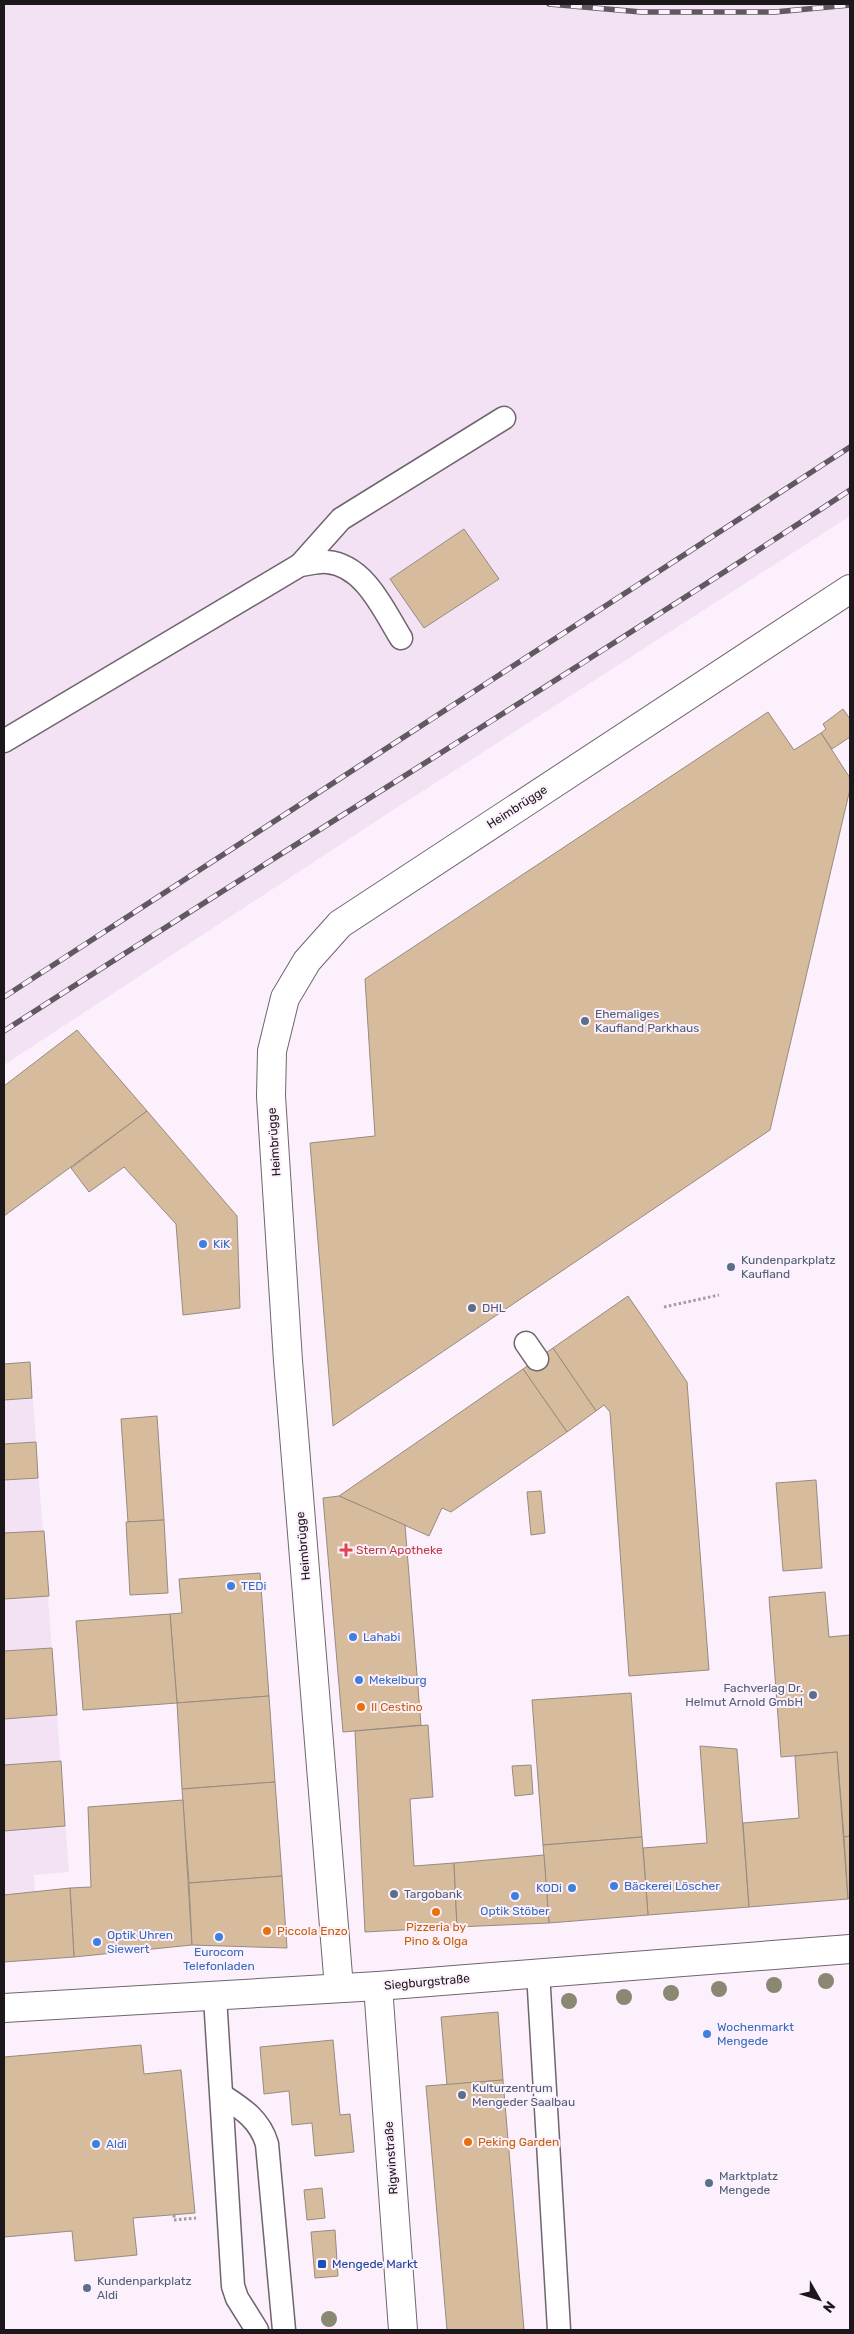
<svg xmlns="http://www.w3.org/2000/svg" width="854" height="2334" viewBox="0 0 854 2334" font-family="Rubik,sans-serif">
  <rect width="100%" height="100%" fill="#fcf0fc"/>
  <g fill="#f3e2f4">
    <polygon points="4,4 850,4 850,516 387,814 4,1065"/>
    <polygon points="30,1362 69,1872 34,1875 35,1893 4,1895 4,1364"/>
  </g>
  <g fill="#d7bb9d" stroke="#968b80">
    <polygon points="464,529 499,579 424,628 390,579"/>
    <polygon points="843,709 850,719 850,737 832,749 821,733 826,729 823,724"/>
    <polygon points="768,712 794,750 821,733 850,778 850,789 770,1130 333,1426 310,1143 375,1136 365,979"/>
    <polygon points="77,1030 147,1111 4,1216 4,1086"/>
    <polygon points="147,1111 237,1216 240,1308 183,1315 176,1224 124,1167 89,1192 71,1168"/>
    <polygon points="628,1296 687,1382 709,1670 629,1676 610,1412 604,1405 596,1411 553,1348"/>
    <polygon points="553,1348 596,1411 567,1432 523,1369"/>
    <polygon points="30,1362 32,1398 4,1400 4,1364"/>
    <polygon points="523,1369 567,1432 451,1512 442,1508 429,1536 339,1496"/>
    <polygon points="157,1416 164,1520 128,1522 121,1419"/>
    <polygon points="36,1442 38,1478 4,1480 4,1444"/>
    <polygon points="816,1480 822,1568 783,1571 776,1483"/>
    <polygon points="541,1491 545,1533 531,1535 527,1492"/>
    <polygon points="339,1496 405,1525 421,1725 343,1732 323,1498"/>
    <polygon points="164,1520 168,1593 130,1595 126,1522"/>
    <polygon points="44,1531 49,1596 4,1599 4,1533"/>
    <polygon points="260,1573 269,1696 177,1703 170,1614 182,1613 179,1579"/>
    <polygon points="825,1592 829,1637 850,1635 850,1836 844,1837 837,1752 781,1757 769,1597"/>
    <polygon points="170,1614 177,1703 83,1710 76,1621"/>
    <polygon points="52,1648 57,1715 4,1719 4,1651"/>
    <polygon points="631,1693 642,1837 543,1845 532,1700"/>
    <polygon points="269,1696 275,1782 182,1789 177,1703"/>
    <polygon points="428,1725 433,1797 410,1799 414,1866 454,1863 457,1927 365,1932 355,1731"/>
    <polygon points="700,1746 737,1749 749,1907 648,1915 643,1848 707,1843"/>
    <polygon points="837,1752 848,1899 749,1907 743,1823 799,1818 795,1756"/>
    <polygon points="61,1761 65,1826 4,1831 4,1765"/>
    <polygon points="531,1765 533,1794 515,1796 512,1766"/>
    <polygon points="275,1782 282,1876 189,1883 182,1789"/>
    <polygon points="183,1800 192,1945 74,1957 70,1888 91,1887 88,1807"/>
    <polygon points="850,1836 850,1898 848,1899 844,1837"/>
    <polygon points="642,1837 648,1915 549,1923 543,1845"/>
    <polygon points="544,1855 549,1923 457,1927 454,1863"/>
    <polygon points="282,1876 287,1948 192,1945 189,1883"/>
    <polygon points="70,1888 74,1957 4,1962 4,1895"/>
    <polygon points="498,2012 503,2080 447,2085 441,2017"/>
    <polygon points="333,2040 340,2115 350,2114 354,2152 315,2156 312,2123 292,2125 289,2091 264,2094 260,2047"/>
    <polygon points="141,2045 144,2074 181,2070 195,2213 133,2218 137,2255 75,2261 72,2231 4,2237 4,2057"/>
    <polygon points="503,2080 524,2330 447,2330 426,2086"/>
    <polygon points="322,2188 325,2218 307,2220 304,2190"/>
    <polygon points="335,2230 338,2276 315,2278 311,2232"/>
  </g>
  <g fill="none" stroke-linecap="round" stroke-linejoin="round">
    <g stroke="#6f656f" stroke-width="25">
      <g id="service">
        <polyline points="300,565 341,519 504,418"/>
        <path d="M4 741 300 565C309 564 319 561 327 562 365 565 384 611 401 638"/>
        <polyline points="526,1343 537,1359"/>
        <polyline points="538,1972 559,2330"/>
        <polyline points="215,1997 233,2286 237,2298 257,2330"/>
        <path d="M223 2096C243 2109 260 2120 267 2144L284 2330"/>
      </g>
    </g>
    <g stroke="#6f656f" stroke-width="30">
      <g id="minor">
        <polyline points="378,1986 403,2330"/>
        <polyline points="339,1988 288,1361 271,1096 272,1051 285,998 307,961 340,924 850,589"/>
        <polyline points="4,2008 378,1986 850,1949"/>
      </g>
    </g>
    <g stroke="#a39aa3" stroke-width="3" stroke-dasharray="2.5 2.5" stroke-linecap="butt">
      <polyline points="664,1307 719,1295"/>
      <polyline points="174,2215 174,2220 196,2218"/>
    </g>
    <use href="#service" stroke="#fff" stroke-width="22"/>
    <use href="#minor" stroke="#fff" stroke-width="28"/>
    <g stroke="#605960" stroke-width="5.5">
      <g id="rail">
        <polyline points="549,4 641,12 775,12 850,5"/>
        <polyline points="4,997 850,447"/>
        <path d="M4 1031C285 849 571 674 850 490"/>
      </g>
    </g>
    <use href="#rail" stroke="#fcf0fc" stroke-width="4" stroke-dasharray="11" stroke-linecap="butt"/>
  </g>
  <g fill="#8a8772">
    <circle cx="826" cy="1981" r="8"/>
    <circle cx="774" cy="1985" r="8"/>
    <circle cx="719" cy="1989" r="8"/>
    <circle cx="671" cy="1993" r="8"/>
    <circle cx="624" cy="1997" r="8"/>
    <circle cx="569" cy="2001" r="8"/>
    <circle cx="329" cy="2319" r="8"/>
  </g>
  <g fill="#5c6f8a" stroke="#fcf0fc" stroke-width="2">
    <circle cx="585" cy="1021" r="5"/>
    <circle cx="731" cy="1267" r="5"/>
    <circle cx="472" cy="1308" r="5"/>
    <circle cx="813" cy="1695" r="5"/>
    <circle cx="394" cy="1894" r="5"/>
    <circle cx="462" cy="2095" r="5"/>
    <circle cx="709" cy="2183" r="5"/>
    <circle cx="87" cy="2288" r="5"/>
  </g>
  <g fill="#3f7fe0" stroke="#fcf0fc" stroke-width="2">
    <circle cx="203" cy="1244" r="5"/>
    <circle cx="231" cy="1586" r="5"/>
    <circle cx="353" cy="1637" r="5"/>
    <circle cx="359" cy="1680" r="5"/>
    <circle cx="614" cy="1886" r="5"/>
    <circle cx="572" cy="1888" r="5"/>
    <circle cx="515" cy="1896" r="5"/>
    <circle cx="219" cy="1937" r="5"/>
    <circle cx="97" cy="1942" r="5"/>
    <circle cx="707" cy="2034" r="5"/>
    <circle cx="96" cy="2144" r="5"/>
  </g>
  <path fill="#e0444e" stroke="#fcf0fc" stroke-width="2" d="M343.5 1542.5h5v5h5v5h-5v5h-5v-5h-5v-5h5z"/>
  <g fill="#e8710a" stroke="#fcf0fc" stroke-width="2">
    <circle cx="361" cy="1707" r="5"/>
    <circle cx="436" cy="1912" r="5"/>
    <circle cx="267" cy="1931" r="5"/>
    <circle cx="468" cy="2142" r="5"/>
  </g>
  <rect fill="#1a4fb4" stroke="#fcf0fc" stroke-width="2" x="317" y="2259" width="10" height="10" rx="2.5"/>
  <g text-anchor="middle" stroke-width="4" stroke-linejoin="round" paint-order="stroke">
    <g font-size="12" fill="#1b171b" stroke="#fcf0fc">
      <text transform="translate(517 807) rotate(-33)" y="4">Heimbrügge</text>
      <text transform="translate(274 1142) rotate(-94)" y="4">Heimbrügge</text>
      <text transform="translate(303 1546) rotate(-95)" y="4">Heimbrügge</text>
      <text transform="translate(427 1982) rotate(-5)" y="4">Siegburgstraße</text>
      <text transform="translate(391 2158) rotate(-94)" y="4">Rigwinstraße</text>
    </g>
    <g font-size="12" fill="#4e5e75" stroke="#fcf0fc" text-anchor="start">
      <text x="595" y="1018">Ehemaliges<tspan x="595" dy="14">Kaufland Parkhaus</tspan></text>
      <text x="741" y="1264">Kundenparkplatz<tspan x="741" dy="14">Kaufland</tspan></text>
      <text x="482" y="1312">DHL</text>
      <text x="803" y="1692" text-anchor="end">Fachverlag Dr.<tspan x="803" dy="14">Helmut Arnold GmbH</tspan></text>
      <text x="404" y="1898">Targobank</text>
      <text x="472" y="2092">Kulturzentrum<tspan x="472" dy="14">Mengeder Saalbau</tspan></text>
      <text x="719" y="2180">Marktplatz<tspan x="719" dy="14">Mengede</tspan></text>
      <text x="97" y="2285">Kundenparkplatz<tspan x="97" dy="14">Aldi</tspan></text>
    </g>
    <g font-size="12" fill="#366cbe" stroke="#fcf0fc" text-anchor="start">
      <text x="213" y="1248">KiK</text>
      <text x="241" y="1590">TEDi</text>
      <text x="363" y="1641">Lahabi</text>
      <text x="369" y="1684">Mekelburg</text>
      <text x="624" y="1890">Bäckerei Löscher</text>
      <text x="562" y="1892" text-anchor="end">KODi</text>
      <text x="515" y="1915" text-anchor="middle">Optik Stöber</text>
      <text x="107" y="1939">Optik Uhren<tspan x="107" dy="14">Siewert</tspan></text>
      <text x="219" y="1956" text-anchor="middle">Eurocom<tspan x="219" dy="14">Telefonladen</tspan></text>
      <text x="717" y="2031">Wochenmarkt<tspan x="717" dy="14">Mengede</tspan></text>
      <text x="106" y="2148">Aldi</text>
    </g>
    <g font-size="12" fill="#be3a42" stroke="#fcf0fc" text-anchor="start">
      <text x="356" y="1554">Stern Apotheke</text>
    </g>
    <g font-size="12" fill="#c56008" stroke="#fcf0fc" text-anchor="start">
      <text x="371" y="1711">Il Cestino</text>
      <text x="436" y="1931" text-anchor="middle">Pizzeria by<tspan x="436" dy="14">Pino &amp; Olga</tspan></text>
      <text x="277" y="1935">Piccola Enzo</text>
      <text x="478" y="2146">Peking Garden</text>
    </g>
    <g font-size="12" fill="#164399" stroke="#fcf0fc" text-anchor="start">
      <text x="332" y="2268">Mengede Markt</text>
    </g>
  </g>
  <rect width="854" height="2334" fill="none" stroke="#1b171b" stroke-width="10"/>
  <g transform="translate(819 2299) rotate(129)" stroke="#fcf0fc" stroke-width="4" paint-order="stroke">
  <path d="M0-4L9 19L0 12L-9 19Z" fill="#1b171b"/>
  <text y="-8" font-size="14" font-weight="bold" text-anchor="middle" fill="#1b171b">N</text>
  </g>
</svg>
